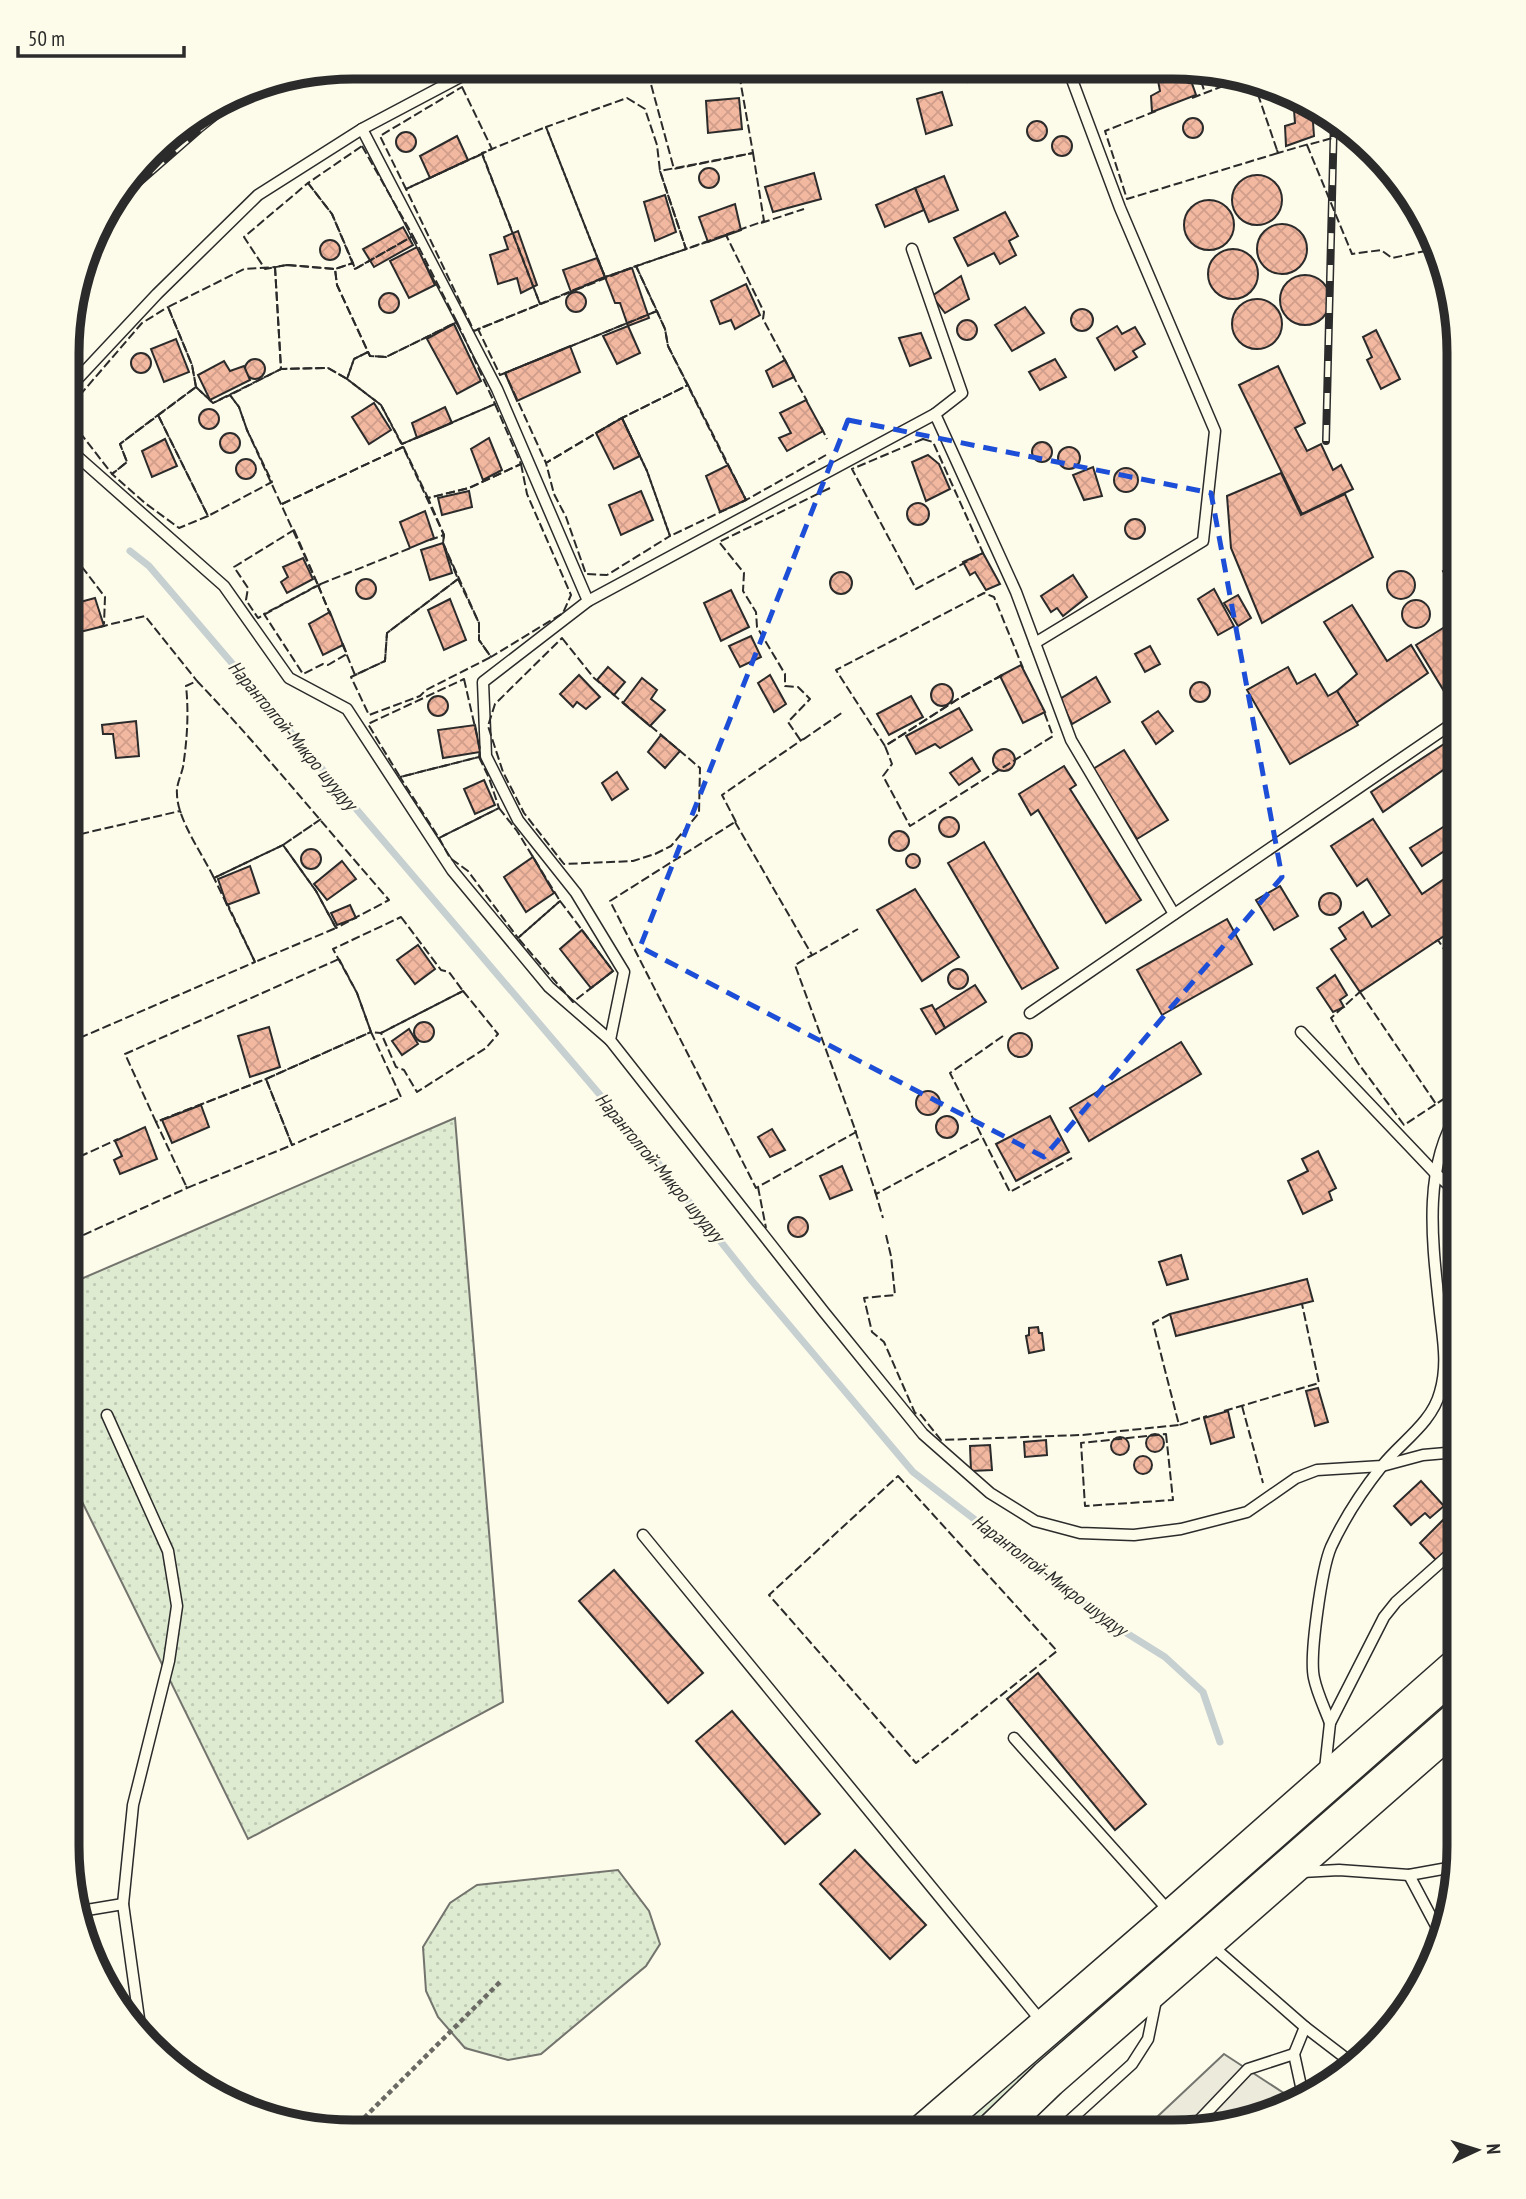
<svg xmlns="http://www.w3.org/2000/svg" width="1526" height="2199" viewBox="0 0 1526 2199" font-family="'PT Sans Narrow',sans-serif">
  <defs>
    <pattern id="grass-dots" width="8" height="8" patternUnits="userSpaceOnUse" patternTransform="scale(1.75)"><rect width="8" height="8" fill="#deebd1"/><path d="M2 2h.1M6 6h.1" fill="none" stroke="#bfcab4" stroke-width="1.8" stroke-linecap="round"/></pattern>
    <pattern id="building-cross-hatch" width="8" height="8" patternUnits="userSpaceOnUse" patternTransform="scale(1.75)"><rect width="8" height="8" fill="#f2b8a0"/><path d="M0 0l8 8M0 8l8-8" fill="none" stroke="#d09e8a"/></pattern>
  </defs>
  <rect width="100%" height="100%" fill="#fdfbea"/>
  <g fill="url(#grass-dots)" stroke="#74746e" stroke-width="2">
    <polygon points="455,1118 503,1702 248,1839 67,1471 67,1285"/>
    <polygon points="1459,1683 1459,1701 1301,1839 1292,1830"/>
    <polygon points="1255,1862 1262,1870 970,2132 940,2132"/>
    <polygon points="618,1870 649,1911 660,1944 646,1966 541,2054 508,2060 465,2048 438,2017 426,1991 423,1947 450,1903 477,1885"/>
  </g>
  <g fill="#eceadb" stroke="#74746e" stroke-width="2">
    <polygon points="1224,2054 1299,2103 1174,2132 1141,2132"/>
    <polygon points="235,2098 256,2099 278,2110 290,2123 243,2111 228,2102"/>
  </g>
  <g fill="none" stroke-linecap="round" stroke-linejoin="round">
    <polyline stroke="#c7d0d0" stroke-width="7" points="130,551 149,566 659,1164 752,1281 913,1472 1104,1619 1165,1657 1203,1692 1220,1742"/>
  </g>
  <g fill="url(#building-cross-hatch)" stroke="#2b2b2b" stroke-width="2">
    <polygon points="647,67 667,67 668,74 649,77"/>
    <polygon points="962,68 992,68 993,71 968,82"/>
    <polygon points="1031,68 1050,69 1050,73 1044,80 1038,80 1032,77"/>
    <polygon points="1158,69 1187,69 1196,95 1152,112 1151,96 1160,91 1156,70"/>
    <polygon points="942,92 952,125 926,134 917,99"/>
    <polygon points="739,98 742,129 708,133 706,101"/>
    <polygon points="1312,108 1314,136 1286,146 1285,126 1295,123 1294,110"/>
    <circle cx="1193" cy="128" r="10"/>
    <circle cx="1037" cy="131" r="10"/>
    <circle cx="406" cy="142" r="10"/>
    <polygon points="457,136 468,160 430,178 420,156"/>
    <circle cx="1062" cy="146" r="10"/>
    <circle cx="709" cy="178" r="10"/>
    <polygon points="814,173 821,199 773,212 765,187"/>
    <circle cx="1257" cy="200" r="25"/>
    <polygon points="944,176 958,210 929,222 915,188"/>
    <polygon points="915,188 924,210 885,227 876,205"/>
    <polygon points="665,195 676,232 655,241 644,202"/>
    <circle cx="1209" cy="225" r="25"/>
    <polygon points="735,204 741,230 708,242 699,217"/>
    <polygon points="1005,212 1018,236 1009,241 1016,255 1000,264 994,253 968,266 954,238"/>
    <circle cx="1282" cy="249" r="25"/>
    <polygon points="403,227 413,245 374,267 363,249"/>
    <polygon points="518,231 537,285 521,293 517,278 498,284 490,255 508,249 504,237"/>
    <circle cx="330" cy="250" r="10"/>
    <polygon points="417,247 435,285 409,298 390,261"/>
    <circle cx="1233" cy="274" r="25"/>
    <polygon points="597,258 605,277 571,292 563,270"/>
    <polygon points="632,268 649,318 628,326 620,303 615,303 605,277"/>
    <circle cx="1305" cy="300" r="25"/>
    <polygon points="961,276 969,299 945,313 932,296"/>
    <polygon points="746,284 760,315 735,329 731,320 720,324 711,301"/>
    <circle cx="576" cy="302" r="10"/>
    <circle cx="389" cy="303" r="10"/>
    <circle cx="1257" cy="324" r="25"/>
    <polygon points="1025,307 1044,333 1012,351 995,325"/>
    <circle cx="1082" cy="320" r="11"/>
    <circle cx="967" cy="330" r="10"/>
    <polygon points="454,324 481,381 457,394 427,339"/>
    <polygon points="628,326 640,353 617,364 603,336"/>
    <polygon points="1117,326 1122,334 1135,327 1145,344 1133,351 1137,357 1115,370 1097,338"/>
    <polygon points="1376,330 1400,379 1381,389 1367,360 1372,357 1363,337"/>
    <polygon points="921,333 931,358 910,366 899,338"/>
    <polygon points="176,339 189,372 164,382 151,349"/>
    <polygon points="570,346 580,372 517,401 505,373"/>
    <circle cx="141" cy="363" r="10"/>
    <circle cx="255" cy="369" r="10"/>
    <polygon points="1055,359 1066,377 1040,390 1029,372"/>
    <polygon points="785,360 794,377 773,387 766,371"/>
    <polygon points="224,361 230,371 244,366 250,380 210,400 198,375"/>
    <polygon points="1278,366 1305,423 1295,428 1307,451 1321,444 1333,470 1341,465 1353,489 1302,514 1239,385"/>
    <polygon points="806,400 823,431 787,451 779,438 791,433 780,413"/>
    <polygon points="374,403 391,430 369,444 352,417"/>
    <polygon points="445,407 452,423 417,438 412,423"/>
    <circle cx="209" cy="419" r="10"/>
    <polygon points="622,418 640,456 614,469 596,433"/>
    <circle cx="230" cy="443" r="10"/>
    <polygon points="489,438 502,470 483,480 471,449"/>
    <polygon points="165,439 177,466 152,477 142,451"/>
    <circle cx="1042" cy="452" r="10"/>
    <circle cx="1069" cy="458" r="11"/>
    <polygon points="928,455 939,464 950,489 926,501 912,462"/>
    <circle cx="246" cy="469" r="10"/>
    <polygon points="728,465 746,500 720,512 706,476"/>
    <polygon points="1093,467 1102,496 1084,500 1073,475"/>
    <circle cx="1126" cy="480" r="12"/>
    <polygon points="1281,473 1301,515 1345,494 1373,557 1262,623 1231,548 1227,496"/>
    <polygon points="469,491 472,507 442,515 438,498"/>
    <polygon points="641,491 653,520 621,535 609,505"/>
    <circle cx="918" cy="514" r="11"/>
    <polygon points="425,511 434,538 410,548 400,522"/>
    <circle cx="1135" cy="529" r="10"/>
    <polygon points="443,543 452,573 430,580 421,550"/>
    <polygon points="983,553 1000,584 986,590 975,572 970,575 963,562"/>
    <polygon points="303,558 313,579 287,593 281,582 288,577 283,567"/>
    <polygon points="1459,561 1459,599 1443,571"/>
    <circle cx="1401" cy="585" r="14"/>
    <circle cx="841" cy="583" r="11"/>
    <polygon points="1073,575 1087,597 1063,616 1057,608 1051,612 1041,596"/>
    <circle cx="366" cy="589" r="10"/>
    <polygon points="1214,589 1234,626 1218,635 1198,599"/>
    <polygon points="731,590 749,627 721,641 704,603"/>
    <polygon points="1238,595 1251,618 1238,626 1224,603"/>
    <polygon points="95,598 104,626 68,635 69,605"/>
    <polygon points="450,599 466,640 444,650 428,610"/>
    <circle cx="1416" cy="614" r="14"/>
    <polygon points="1352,605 1387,661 1411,645 1428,673 1356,723 1337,691 1357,674 1324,622"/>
    <polygon points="330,612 343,645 323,655 309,624"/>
    <polygon points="1459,618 1459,688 1447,696 1416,645"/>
    <polygon points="751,636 761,657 740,667 729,646"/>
    <polygon points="1150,646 1160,664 1145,672 1135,654"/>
    <polygon points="1021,665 1045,712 1023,723 1000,676"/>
    <polygon points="608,667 625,682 614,695 597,680"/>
    <polygon points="1288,667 1297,684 1315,674 1328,696 1337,691 1358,725 1290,764 1247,690"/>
    <polygon points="579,675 600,697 586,709 577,702 573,707 560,694"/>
    <polygon points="770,675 786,704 774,712 758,683"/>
    <polygon points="1096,677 1110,702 1072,724 1060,699"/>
    <polygon points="642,678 657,690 651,699 665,710 650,726 623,703"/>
    <circle cx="1200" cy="692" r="10"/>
    <circle cx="942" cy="695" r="11"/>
    <circle cx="438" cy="706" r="10"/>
    <polygon points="911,696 923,717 889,735 877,714"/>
    <polygon points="959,708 972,730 940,748 935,744 916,754 906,736"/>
    <polygon points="1158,711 1173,731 1156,744 1142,722"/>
    <polygon points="136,721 139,756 116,758 113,734 103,734 102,725"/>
    <polygon points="475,725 480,752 443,758 438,730"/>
    <polygon points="661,735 680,751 665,768 648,752"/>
    <polygon points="1450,740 1459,752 1459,759 1383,812 1371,792"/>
    <circle cx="1004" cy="760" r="11"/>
    <polygon points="1124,750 1168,820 1137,839 1093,769"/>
    <polygon points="972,758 980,771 959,785 950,773"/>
    <polygon points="1064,766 1076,785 1070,789 1141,900 1106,923 1038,810 1031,815 1019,794"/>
    <polygon points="617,772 628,789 612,800 602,783"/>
    <polygon points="484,780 495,805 475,814 464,789"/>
    <polygon points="1459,817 1459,841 1422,866 1410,848"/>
    <circle cx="949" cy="827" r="10"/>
    <polygon points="1373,819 1422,894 1459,869 1459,926 1360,992 1331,949 1346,939 1339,928 1363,912 1372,927 1390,915 1367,879 1357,886 1331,846"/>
    <circle cx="899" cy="841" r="10"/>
    <polygon points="984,842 1058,968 1022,989 948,863"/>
    <circle cx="311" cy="859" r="10"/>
    <circle cx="913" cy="861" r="7"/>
    <polygon points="533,857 554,893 526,912 504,877"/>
    <polygon points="342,861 356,879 327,900 314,884"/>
    <polygon points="250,866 259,893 227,905 218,879"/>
    <polygon points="1280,886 1298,916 1274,930 1256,900"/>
    <polygon points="915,889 959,957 922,981 877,910"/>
    <circle cx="1330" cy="904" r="11"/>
    <polygon points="350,905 356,918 337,925 331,913"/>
    <polygon points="1227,919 1252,964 1162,1015 1137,970"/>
    <polygon points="582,930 613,971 591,988 560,949"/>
    <polygon points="418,945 435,969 415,984 397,960"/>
    <circle cx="958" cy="979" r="10"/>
    <polygon points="1335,975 1347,995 1340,1000 1344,1007 1333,1012 1317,988"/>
    <polygon points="975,985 986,1002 945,1028 935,1010"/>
    <polygon points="932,1005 945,1028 936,1034 921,1009"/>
    <circle cx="424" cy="1032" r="10"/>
    <polygon points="269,1027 280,1067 250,1077 238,1036"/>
    <polygon points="409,1029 418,1044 402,1055 392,1041"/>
    <circle cx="1020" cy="1045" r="12"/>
    <polygon points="1181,1042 1201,1074 1089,1141 1070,1108"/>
    <circle cx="928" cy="1103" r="12"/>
    <polygon points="201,1105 209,1127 172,1143 162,1120"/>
    <circle cx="947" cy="1127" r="11"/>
    <polygon points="1050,1116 1069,1152 1016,1181 996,1144"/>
    <polygon points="145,1127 157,1159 120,1174 114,1160 122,1156 115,1141"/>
    <polygon points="772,1129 785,1150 770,1157 758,1137"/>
    <polygon points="1318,1151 1336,1188 1329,1192 1332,1200 1303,1214 1288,1181 1308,1171 1302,1159"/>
    <polygon points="842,1166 852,1190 830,1199 820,1176"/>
    <circle cx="798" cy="1227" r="10"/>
    <polygon points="1457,1243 1459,1243 1459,1302"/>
    <polygon points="1181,1255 1188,1279 1167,1285 1159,1262"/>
    <polygon points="1307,1279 1313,1301 1176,1336 1170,1314"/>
    <polygon points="1038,1327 1039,1333 1042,1333 1044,1350 1029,1353 1026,1336 1029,1335 1029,1328"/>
    <polygon points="1318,1388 1328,1422 1315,1426 1306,1391"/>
    <polygon points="1228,1411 1234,1437 1211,1444 1204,1418"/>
    <circle cx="1155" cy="1443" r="9"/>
    <circle cx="1120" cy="1446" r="9"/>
    <polygon points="1046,1440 1047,1455 1025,1457 1024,1442"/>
    <polygon points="990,1445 992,1470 971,1471 970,1446"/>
    <circle cx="1143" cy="1465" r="9"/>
    <polygon points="1421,1481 1444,1506 1430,1518 1425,1513 1411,1525 1394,1506"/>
    <polygon points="1443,1520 1459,1536 1459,1566 1450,1575 1420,1543"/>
    <polygon points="614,1570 703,1673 668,1703 579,1601"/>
    <polygon points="1038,1673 1146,1804 1115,1830 1007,1699"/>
    <polygon points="732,1711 820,1814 785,1844 696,1741"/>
    <polygon points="855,1850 926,1925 890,1959 820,1884"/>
  </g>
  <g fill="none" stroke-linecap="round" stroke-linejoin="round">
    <g stroke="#2b2b2b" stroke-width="13">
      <g id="lane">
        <polyline points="479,67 362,129 497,389 588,601"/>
        <polyline points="912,249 962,393 935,414"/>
        <polyline points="69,388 157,294 258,195 362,129"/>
        <polyline points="69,449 224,586 289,678 347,709 452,870 549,987 610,1040"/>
        <polyline points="1035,643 1203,541 1215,431 1120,208 1068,69"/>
        <polyline points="1174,914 1071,740 1016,592 935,414 588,601 483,682 486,756 518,820 576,893 624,972 610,1040 824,1312 923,1434 990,1493 1035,1521 1080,1533 1134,1535 1181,1529 1247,1512 1296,1478 1317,1470 1382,1466 1423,1455 1446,1453 1459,1455"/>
        <polyline points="1030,1013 1459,719"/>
        <polyline points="1301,1032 1435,1173 1459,1194"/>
        <polyline points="107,1415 168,1551 177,1606 169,1661 133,1805 123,1904 140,2026"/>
        <polyline points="643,1535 1042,2022"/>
        <path d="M1330 1723C1325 1709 1317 1693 1314 1678 1309 1656 1322 1568 1331 1547 1344 1519 1362 1491 1382 1466 1401 1442 1432 1423 1440 1392 1448 1365 1443 1340 1440 1313 1433 1247 1421 1169 1459 1111"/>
        <polyline points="1014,1738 1169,1911"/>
        <polyline points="1325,1769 1330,1723 1384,1617 1396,1602 1459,1546"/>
        <polyline points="1302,1872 1339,1870 1409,1875 1459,1866"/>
        <polyline points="1409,1875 1435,1924 1445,1934"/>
        <polyline points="81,1911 123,1904"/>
        <polyline points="1210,1944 1305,2027 1294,2054 1304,2100"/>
        <polyline points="1305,2027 1356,2066"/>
        <polyline points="1191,2129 1248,2069 1294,2054"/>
        <polyline points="1057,2132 1132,2064 1148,2039 1156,2000"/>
      </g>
    </g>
    <g stroke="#2b2b2b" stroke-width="40">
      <g id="highway">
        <polyline points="925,2132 1174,1917 1459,1666"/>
        <polyline points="993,2132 1048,2079 1459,1719"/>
      </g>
    </g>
    <g stroke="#6a6964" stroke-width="4.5" stroke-dasharray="5 3.5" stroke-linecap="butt">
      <polyline points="687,2126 692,2131"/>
      <polyline points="352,2130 500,1982"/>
    </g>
    <use href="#lane" stroke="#fdfbea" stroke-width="10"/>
    <use href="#highway" stroke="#fdfbea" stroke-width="37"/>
    <g stroke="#2b2b2b" stroke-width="8">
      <g id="rail">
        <polyline points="103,214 199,130 255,85"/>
        <polyline points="1326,441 1334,118"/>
      </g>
    </g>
    <use href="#rail" stroke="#fdfbea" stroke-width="5" stroke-dasharray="16" stroke-linecap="butt"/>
    <g stroke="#2b2b2b" stroke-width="2" stroke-dasharray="9 3.5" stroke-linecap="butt">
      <polyline points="1197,69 1205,93"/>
      <polyline points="663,75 715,68"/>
      <polyline points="653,76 649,77 674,169 753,153 738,68"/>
      <polygon points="462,87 492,149 406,189 380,136"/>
      <polygon points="627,98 645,109 657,145 660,171 686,249 605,277 546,127"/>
      <polyline points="1192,98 1244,78"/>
      <polyline points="1156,111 1105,131 1127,199 1278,153 1253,80"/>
      <polyline points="1333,117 1336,137 1307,145 1352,254 1381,250 1392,258 1435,249"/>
      <polygon points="546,127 605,277 540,304 482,153"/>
      <polygon points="362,146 413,236 355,269 332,214 308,183"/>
      <polyline points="1277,150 1278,153 1309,144"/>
      <polygon points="753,153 764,221 686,249 660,171"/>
      <polygon points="482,154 540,304 474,331 406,189"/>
      <polygon points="308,183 332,214 353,263 335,269 287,265 265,269 244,237"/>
      <polyline points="761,223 804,209"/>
      <polygon points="413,236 457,322 386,357 370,356 337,285 335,269 353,263 355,269"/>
      <polyline points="723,236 726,235 764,312 763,319 787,364"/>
      <polyline points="710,241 636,266 665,329 668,346 729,468"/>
      <polygon points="287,265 335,269 337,285 368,352 354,359 347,379 328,368 281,369 275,267"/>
      <polygon points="636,266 657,311 500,375 478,329"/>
      <polygon points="275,267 281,369 213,403 196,387 192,365 168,307 244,269"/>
      <polygon points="168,307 192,365 196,387 120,444 127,462 112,474 71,421 80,395 142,323"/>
      <polygon points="657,311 665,329 668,346 688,385 616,421 546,463 505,373"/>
      <polygon points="457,322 495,404 402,444 381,405 347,379 354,359 368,352 370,356 386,357"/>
      <polyline points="792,374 807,401"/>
      <polygon points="688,385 746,500 670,536 647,471 622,418"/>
      <polygon points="196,387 213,403 230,395 239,407 247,430 272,482 208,516 158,415"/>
      <polygon points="495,404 521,464 469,488 428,498 402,444"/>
      <polygon points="158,415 208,516 179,528 145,503 112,474 127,462 120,444"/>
      <polygon points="622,418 647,471 670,536 607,575 586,574 566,517 554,494 546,463"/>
      <polyline points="821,427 827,439"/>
      <polygon points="923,439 933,442 983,553 916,589 852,469"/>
      <polygon points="521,464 527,494 571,595 563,613 491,657 479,640 479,623 443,543 444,535 428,498 469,488"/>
      <polyline points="830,488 719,542 744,573 743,591 756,612 757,627 785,674 785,686 798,687 810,699 788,722 801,741 843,712"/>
      <polyline points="744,496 746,500 826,455"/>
      <polyline points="282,504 403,447 381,405 347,379 328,368 281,369 230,395 239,407 247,430 318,585 413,547"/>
      <polyline points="282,504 403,447 444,535 430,540"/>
      <polygon points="294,530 318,585 258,618 246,600 248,588 234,567"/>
      <polyline points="69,566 82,567 105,597 104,624"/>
      <polygon points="458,579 479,623 479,640 491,657 426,690 420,696 369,715 351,677 385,661 387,633"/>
      <polyline points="321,584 264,614 303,674 323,664 328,665 347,654 342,642"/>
      <polyline points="318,585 330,614"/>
      <polyline points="318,585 331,616"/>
      <polyline points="99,627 145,616 197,681"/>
      <polygon points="562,638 594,678 700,768 699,813 671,846 655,854 633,861 564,864 524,813 503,772 488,726 495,704"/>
      <polyline points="342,643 355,675 385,661 387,633 458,579 443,543 444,535 441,536"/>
      <polyline points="1002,675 958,699 885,746 892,764 883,776 910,826 1053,736 1043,709"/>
      <polyline points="1003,675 958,699 885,746 836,670 984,593 994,597 1023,668"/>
      <polygon points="464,679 480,749 479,757 400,777 368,724"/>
      <polygon points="479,757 489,778 499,808 439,838 400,777"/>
      <polygon points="499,808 517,831 560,901 518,938 468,871 450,858 439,838"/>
      <path d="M321 819 283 845 316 891 336 928 389 900C325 827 264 751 197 681L186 686C189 713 187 741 183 767 181 776 176 785 177 794 177 819 203 855 214 878L283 845 321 819"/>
      <polygon points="735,822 812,955 795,965 856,1132 756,1188 610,901"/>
      <polyline points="736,822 722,795 803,739"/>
      <polyline points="68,837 180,811 181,813"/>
      <polygon points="283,845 316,891 336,928 255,962 214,878"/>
      <polygon points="560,901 613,971 573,1002 518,938"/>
      <polygon points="401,917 441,970 449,972 463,991 381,1033 371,1032 357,993 333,949"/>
      <polyline points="1435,942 1438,940 1459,972"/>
      <polyline points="809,957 858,929"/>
      <polygon points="339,959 357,993 371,1032 266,1079 156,1122 125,1054"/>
      <polyline points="1362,990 1331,1018 1358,1063 1404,1125 1436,1104"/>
      <polygon points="463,991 498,1034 486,1048 417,1092 404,1070 396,1067 381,1033"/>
      <polyline points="1360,992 1436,1104 1459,1089"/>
      <polygon points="371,1032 401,1097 292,1145 266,1079"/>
      <polyline points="1003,1036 950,1073 1010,1192 1072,1158"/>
      <polyline points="68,1043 255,962 227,903"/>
      <polygon points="266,1079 292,1145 187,1188 156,1122"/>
      <polyline points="855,1130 876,1194 982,1137"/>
      <polyline points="68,1162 118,1139"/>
      <polyline points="758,1187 766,1228"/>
      <polyline points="875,1191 883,1218"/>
      <polyline points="68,1206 79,1237 187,1188 186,1186"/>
      <polyline points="886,1235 891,1256 895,1295 864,1298 872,1332 884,1342 915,1413 921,1415 941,1440 1082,1435 1179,1425"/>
      <polyline points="67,1242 79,1235"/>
      <polyline points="1170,1314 1153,1323 1179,1425 1207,1416"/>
      <polyline points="1242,1406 1263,1483"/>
      <polyline points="1224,1411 1319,1383 1302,1304"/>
      <polygon points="1166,1434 1173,1500 1085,1506 1081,1443"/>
      <polygon points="898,1476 1057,1651 916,1763 769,1595"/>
    </g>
  </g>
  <path fill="none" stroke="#1d4ed8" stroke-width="5" stroke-dasharray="14 9" stroke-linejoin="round" d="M848 420 1211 493 1282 877 1044 1157 640 947Z"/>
  <g text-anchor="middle" stroke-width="5" stroke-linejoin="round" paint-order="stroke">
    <g font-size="19" font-style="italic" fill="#2b2b2b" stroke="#fdfbea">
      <text transform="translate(293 735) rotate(50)" y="7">Нарантолгой-Микро шуудуу</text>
      <text transform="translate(660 1167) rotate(50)" y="7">Нарантолгой-Микро шуудуу</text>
      <text transform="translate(1050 1575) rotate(37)" y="7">Нарантолгой-Микро шуудуу</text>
    </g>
  </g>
  <path d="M0 0H1526V2199H0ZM353 79H1173A274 274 0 0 1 1447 353V1846A274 274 0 0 1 1173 2120H353A274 274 0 0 1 79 1846V353A274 274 0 0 1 353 79Z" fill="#fdfbea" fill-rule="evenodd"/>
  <path fill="none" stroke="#2b2b2b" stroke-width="9" d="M353 79H1173A274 274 0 0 1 1447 353V1846A274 274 0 0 1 1173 2120H353A274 274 0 0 1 79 1846V353A274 274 0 0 1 353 79Z"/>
  <g transform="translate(1477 2150) rotate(86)" stroke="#fdfbea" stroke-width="5" paint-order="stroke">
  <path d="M0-5L12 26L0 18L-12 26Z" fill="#2b2b2b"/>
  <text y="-10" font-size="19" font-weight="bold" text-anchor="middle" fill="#2b2b2b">N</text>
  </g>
  <path d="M18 46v10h166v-10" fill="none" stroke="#2b2b2b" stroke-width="3.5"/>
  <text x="28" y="46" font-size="21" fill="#2b2b2b" stroke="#fdfbea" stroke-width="5" paint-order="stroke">50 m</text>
</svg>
